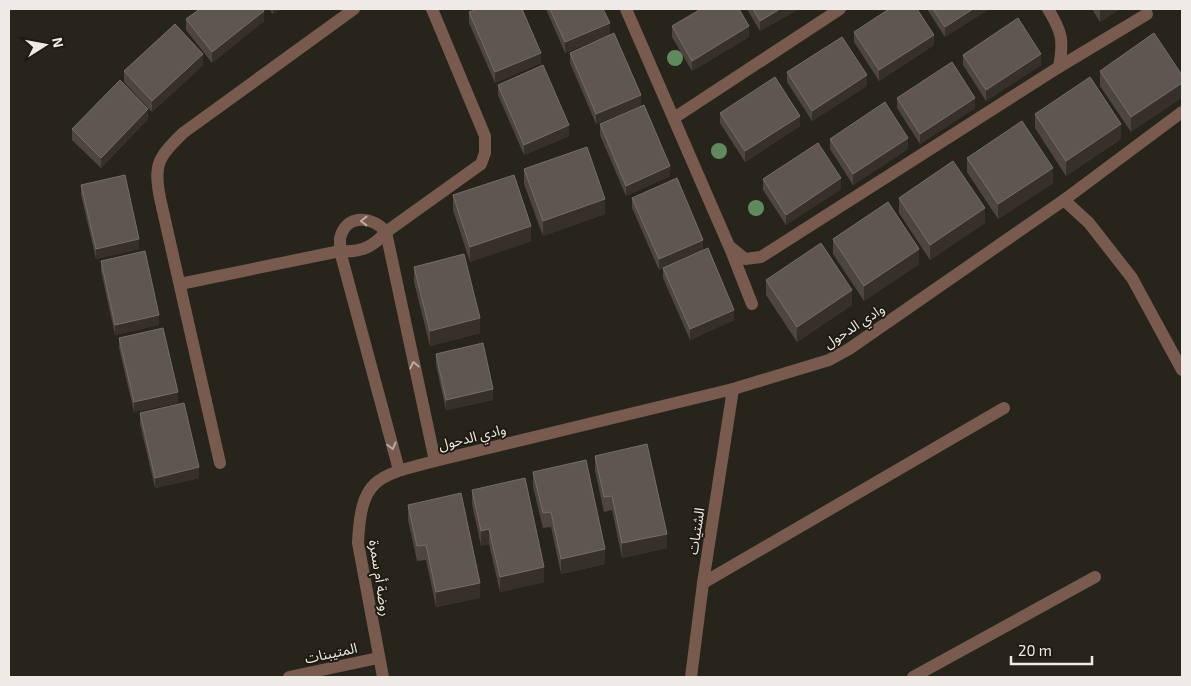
<svg xmlns="http://www.w3.org/2000/svg" width="1191" height="686" viewBox="0 0 1191 686" font-family="'Exo 2','Noto Sans Arabic',sans-serif">
  <rect width="100%" height="100%" fill="#27241b"/>
  <g fill="none" stroke-linecap="round" stroke-linejoin="round">
    <g stroke="#785b4e" stroke-width="12">
      <path d="M626 9 729 246 745 259 761 257 1059 67C1064 40 1062 32 1048 9"/>
      <polyline points="1059,67 1147,14"/>
      <polyline points="674,118 840,9"/>
      <polyline points="1064,200 1089,223 1132,278 1182,370"/>
      <polyline points="730,248 752,304"/>
      <path d="M180 284 340 251C360 253 373 247 386 232L481 164 485 153V136L432 9"/>
      <path d="M220 463 160 198C153 163 159 157 183 133L354 9"/>
      <path d="M399 470 340 251C340 247 340 243 340 239 345 214 372 215 386 232L435 461"/>
      <polyline points="703,583 1004,408"/>
      <polyline points="289,677 378,658"/>
      <path d="M383 677 358 543C361 478 376 476 435 461L733 389 829 360 849 349 1064 200 1182 112"/>
      <polyline points="691,677 703,583 733,389"/>
      <polyline points="913,677 1095,577"/>
    </g>
  </g>
  <g fill="#608a5e">
    <circle cx="675" cy="58" r="8"/>
    <circle cx="719" cy="151" r="8"/>
    <circle cx="756" cy="208" r="8"/>
  </g>
  <g fill="#4e4440">
    <polygon points="269,9 280,9 273,14"/>
    <polygon points="546,9 603,9 610,34 565,53"/>
    <polygon points="747,9 799,9 760,31"/>
    <polygon points="927,9 989,9 945,37"/>
    <polygon points="1092,9 1119,9 1100,22"/>
    <polygon points="469,12 541,63 495,83 469,23"/>
    <polygon points="186,19 264,21 212,63 186,30"/>
    <polygon points="672,26 749,37 692,71 672,37"/>
    <polygon points="854,32 934,45 879,81 854,42"/>
    <polygon points="570,53 641,105 596,124 570,63"/>
    <polygon points="963,55 1041,65 986,101 963,65"/>
    <polygon points="203,65 152,112 124,82 124,71"/>
    <polygon points="1100,71 1182,75 1131,132 1100,86"/>
    <polygon points="787,72 867,86 812,121 787,82"/>
    <polygon points="498,85 569,136 524,155 498,95"/>
    <polygon points="897,98 975,108 920,144 897,108"/>
    <polygon points="720,113 800,126 745,162 720,123"/>
    <polygon points="1035,114 1121,139 1066,176 1035,128"/>
    <polygon points="148,119 101,168 72,140 72,129"/>
    <polygon points="600,124 670,176 626,196 600,135"/>
    <polygon points="830,139 908,149 853,185 830,149"/>
    <polygon points="967,158 1053,183 998,219 967,172"/>
    <polygon points="524,169 605,214 543,236 524,184"/>
    <polygon points="763,179 841,189 786,225 763,190"/>
    <polygon points="81,185 139,249 96,259 81,195"/>
    <polygon points="453,195 531,241 470,262 453,210"/>
    <polygon points="632,198 703,250 659,270 632,208"/>
    <polygon points="899,198 985,223 930,260 899,213"/>
    <polygon points="833,239 919,264 864,301 833,254"/>
    <polygon points="101,261 159,325 115,335 101,271"/>
    <polygon points="414,267 480,333 430,346 414,282"/>
    <polygon points="663,268 734,320 690,340 663,278"/>
    <polygon points="766,280 852,305 797,342 766,295"/>
    <polygon points="119,338 178,403 134,412 119,348"/>
    <polygon points="436,354 493,400 446,410 436,365"/>
    <polygon points="140,413 199,478 155,488 140,424"/>
    <polygon points="595,456 667,548 622,558 612,510 604,512 595,471"/>
    <polygon points="533,472 605,564 561,574 551,527 543,528 533,487"/>
    <polygon points="472,490 544,582 500,592 489,544 481,546 472,504"/>
    <polygon points="408,505 480,598 436,607 426,560 417,561 408,520"/>
  </g>
  <g fill="#372f2a">
    <polygon points="273,9 280,9 273,14"/>
    <polygon points="780,9 799,9 760,31 760,21"/>
    <polygon points="973,9 989,9 945,37 945,27"/>
    <polygon points="1100,9 1119,9 1100,22"/>
    <polygon points="264,11 264,21 212,63 212,52"/>
    <polygon points="610,23 610,34 565,53 565,42"/>
    <polygon points="749,26 749,37 692,71 692,61"/>
    <polygon points="934,35 934,45 879,81 879,70"/>
    <polygon points="541,53 541,63 495,83 495,72"/>
    <polygon points="203,54 203,65 152,112 152,101"/>
    <polygon points="1041,54 1041,65 986,101 986,90"/>
    <polygon points="867,75 867,86 812,121 812,111"/>
    <polygon points="1182,83 1182,98 1131,132 1131,117"/>
    <polygon points="641,95 641,105 596,124 596,114"/>
    <polygon points="975,98 975,108 920,144 920,134"/>
    <polygon points="148,109 148,119 101,168 101,158"/>
    <polygon points="800,116 800,126 745,162 745,151"/>
    <polygon points="1121,124 1121,139 1066,176 1066,161"/>
    <polygon points="569,125 569,136 524,155 524,145"/>
    <polygon points="908,138 908,149 853,185 853,174"/>
    <polygon points="670,166 670,176 626,196 626,186"/>
    <polygon points="1053,168 1053,183 998,219 998,204"/>
    <polygon points="841,178 841,189 786,225 786,215"/>
    <polygon points="605,199 605,214 543,236 543,221"/>
    <polygon points="985,208 985,223 930,260 930,245"/>
    <polygon points="531,226 531,241 470,262 470,247"/>
    <polygon points="139,239 139,249 96,259 96,249"/>
    <polygon points="703,240 703,250 659,270 659,259"/>
    <polygon points="919,249 919,264 864,301 864,286"/>
    <polygon points="852,290 852,305 797,342 797,327"/>
    <polygon points="734,310 734,320 690,340 690,329"/>
    <polygon points="159,315 159,325 115,335 115,325"/>
    <polygon points="480,318 480,333 430,346 430,331"/>
    <polygon points="493,389 493,400 446,410 446,400"/>
    <polygon points="178,392 178,403 134,412 134,402"/>
    <polygon points="199,467 199,478 155,488 155,478"/>
    <polygon points="489,529 489,544 481,546 481,531"/>
    <polygon points="667,534 667,548 622,558 622,543"/>
    <polygon points="605,549 605,564 561,574 561,559"/>
    <polygon points="544,567 544,582 500,592 500,577"/>
    <polygon points="480,583 480,598 436,607 436,592"/>
  </g>
  <g fill="#5f5652" stroke="#766d69">
    <polygon points="200,9 263,9 264,11 212,52 186,19"/>
    <polygon points="478,9 522,9 541,53 495,72 469,12"/>
    <polygon points="550,9 603,9 610,23 565,42"/>
    <polygon points="701,9 739,9 749,26 692,61 672,26"/>
    <polygon points="753,9 780,9 760,21"/>
    <polygon points="889,9 917,9 934,35 879,70 854,32"/>
    <polygon points="933,9 973,9 945,27"/>
    <polygon points="1018,18 1041,54 986,90 963,55"/>
    <polygon points="175,24 203,54 152,101 124,71"/>
    <polygon points="614,33 641,95 596,114 570,53"/>
    <polygon points="1154,33 1182,75 1182,83 1131,117 1100,71"/>
    <polygon points="842,37 867,75 812,111 787,72"/>
    <polygon points="952,62 975,98 920,134 897,98"/>
    <polygon points="543,65 569,125 524,145 498,85"/>
    <polygon points="775,77 800,116 745,151 720,113"/>
    <polygon points="1090,77 1121,124 1066,161 1035,114"/>
    <polygon points="120,80 148,109 101,158 72,129"/>
    <polygon points="885,102 908,138 853,174 830,139"/>
    <polygon points="644,105 670,166 626,186 600,124"/>
    <polygon points="1022,121 1053,168 998,204 967,158"/>
    <polygon points="818,143 841,178 786,215 763,179"/>
    <polygon points="587,147 605,199 543,221 524,169"/>
    <polygon points="953,161 985,208 930,245 899,198"/>
    <polygon points="125,175 139,239 96,249 81,185"/>
    <polygon points="514,175 531,226 470,247 453,195"/>
    <polygon points="677,178 703,240 659,259 632,198"/>
    <polygon points="888,202 919,249 864,286 833,239"/>
    <polygon points="821,243 852,290 797,327 766,280"/>
    <polygon points="708,248 734,310 690,329 663,268"/>
    <polygon points="145,251 159,315 115,325 101,261"/>
    <polygon points="464,254 480,318 430,331 414,267"/>
    <polygon points="163,328 178,392 134,402 119,338"/>
    <polygon points="483,343 493,389 446,400 436,354"/>
    <polygon points="184,403 199,467 155,478 140,413"/>
    <polygon points="647,444 667,534 622,543 612,496 604,497 595,456"/>
    <polygon points="586,460 605,549 561,559 551,512 543,513 533,472"/>
    <polygon points="525,478 544,567 500,577 489,529 481,531 472,490"/>
    <polygon points="461,493 480,583 436,592 426,545 417,546 408,505"/>
  </g>
  <defs><path id="oneway-chevron" d="M-2-3.5L2.5 0L-2 3.5" fill="none" stroke-width="1.6" stroke-linecap="round" stroke-linejoin="round" transform="scale(1.25)"/></defs>
  <g stroke="#b9aaa2">
    <use href="#oneway-chevron" transform="translate(364 221) rotate(-180)"/>
    <use href="#oneway-chevron" transform="translate(414 365) rotate(-102)"/>
    <use href="#oneway-chevron" transform="translate(392 446) rotate(75)"/>
  </g>
  <g text-anchor="middle" stroke-width="4" stroke-linejoin="round" paint-order="stroke">
    <g font-size="14" fill="#eeebe6" stroke="#1e1b12">
      <text transform="translate(854 326) rotate(-33)" y="5">وادي الدحول</text>
      <text transform="translate(472 437) rotate(-14)" y="5">وادي الدحول</text>
      <text transform="translate(696 531) rotate(-81)" y="5">الشتيات</text>
      <text transform="translate(380 578) rotate(81)" y="5">روضة أم سمرة</text>
      <text transform="translate(331 653) rotate(-12)" y="5">المتيبنات</text>
    </g>
  </g>
  <rect width="1191" height="686" fill="none" stroke="#eeebe6" stroke-width="20"/>
  <g transform="translate(45 45) rotate(79)" stroke="#1e1b12" stroke-width="4" paint-order="stroke">
  <path d="M0-4L9 19L0 12L-9 19Z" fill="#eeebe6"/>
  <text y="-8" font-size="14" font-weight="bold" text-anchor="middle" fill="#eeebe6">N</text>
  </g>
  <path d="M1011 656v8h81v-8" fill="none" stroke="#eeebe6" stroke-width="2.5"/>
  <text x="1018" y="656" font-size="15" fill="#eeebe6" stroke="#1e1b12" stroke-width="4" paint-order="stroke">20 m</text>
</svg>
